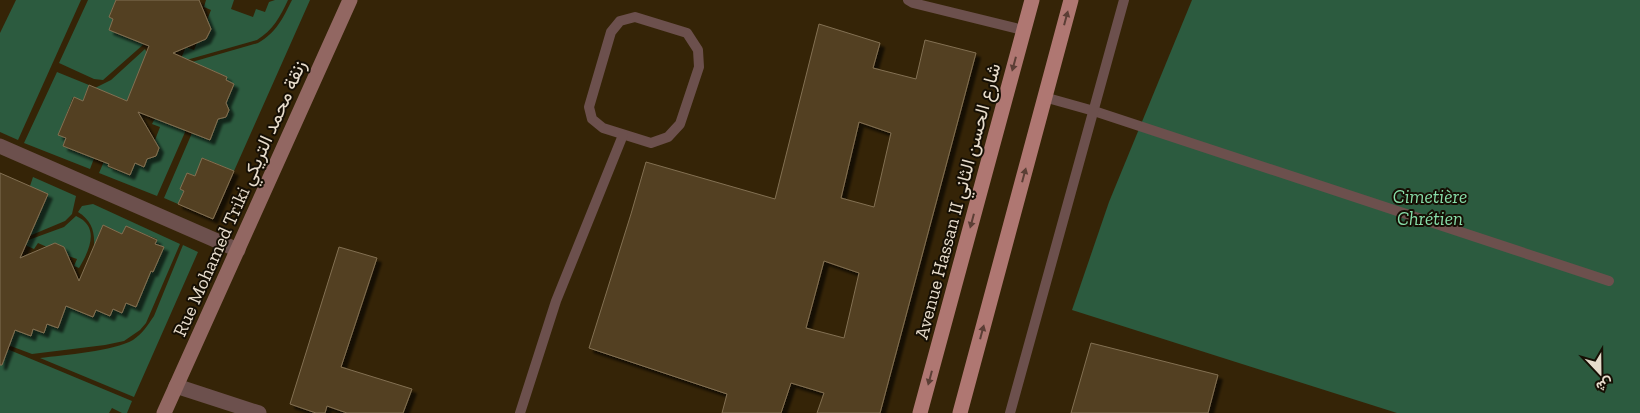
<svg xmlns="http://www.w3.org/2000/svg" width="1640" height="413" viewBox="0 0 1640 413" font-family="'Zilla Slab',Vazirmatn,serif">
  <defs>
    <filter id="shadow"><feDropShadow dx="4.5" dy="4.5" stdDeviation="1" flood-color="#0009"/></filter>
  </defs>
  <rect width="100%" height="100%" fill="#352407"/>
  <g fill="#2c5b3f">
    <polygon points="16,0 81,0 18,140 0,132 0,33"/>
    <polygon points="88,0 116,0 109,17 113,19 110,30 135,41 153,36 103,80 94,79 59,63"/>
    <path d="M206 0H234L231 9 253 17 256 9 265 12 269 2 275 0H288C280 17 273 30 257 40L183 61 182 56 186 47 194 50 197 43 207 39 211 29 207 20 211 10 204 7Z"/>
    <path d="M292 0H310L234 171 203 158 196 176 187 173 181 189 184 191 178 204 164 198 192 133 206 127 214 130 218 119 226 117 229 110 226 103 234 84 226 80 227 77 205 67 185 64 258 43C276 33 283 18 292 0Z"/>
    <polygon points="1192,0 1640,0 1640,413 1397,413 1072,310 1109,202"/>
    <polygon points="145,49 147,53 127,101 95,88 111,80"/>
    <polygon points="57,72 89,85 83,101 73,97 59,134 66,138 63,146 85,155 98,148 90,169 24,143"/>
    <polygon points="157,114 186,130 157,196 99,173 108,152 113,154 108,167 130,175 135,163 144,167 147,159 156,156 159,148 155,140 160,127 152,124"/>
    <polygon points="33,177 76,196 72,214 65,221 22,239 35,224 48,195 30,186"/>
    <path d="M93 204 180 244 146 323 140 330 124 341 105 345 32 354 0 342V328L13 336 15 330 31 335 33 329 44 333 47 324 58 328 63 315 61 295 84 308 82 313 93 317 96 310 110 316 113 309 122 313 126 303 136 307 141 295 134 292 144 268 153 272 164 247 155 244 157 239 126 227 122 234 103 225 94 246C95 231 91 220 78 212L82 206Z"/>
    <path d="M76 216C101 227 89 251 79 268L74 266 77 259 68 256 64 247 55 243 47 247 38 243 34 249 25 245 23 242 64 227Z"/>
    <path d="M183 245 198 252 134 397 40 358C64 355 114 351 133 340 142 334 148 325 154 316Z"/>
    <polygon points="0,346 132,401 127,413 122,413 112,408 109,413 0,413"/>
  </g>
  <g fill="#524023" stroke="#837052" fill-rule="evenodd" filter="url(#shadow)">
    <polygon points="116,0 199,0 211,29 206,39 173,53 227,77 226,80 234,84 226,103 229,110 226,117 218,119 210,140 138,112 159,148 156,156 147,159 144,167 135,163 130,175 108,166 109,164 63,146 66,138 58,135 74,97 83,101 89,85 127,101 149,46 109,30 113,19 109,17"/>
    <path d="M819 24 880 43 873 68 916 79 925 40 976 53 880 413H817L824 393 791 383 781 413H722L727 394 589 348 631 214 646 162 775 199ZM859 122 891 133 874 207 841 198ZM824 261 859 273 844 338 806 328Z"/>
    <polygon points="202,158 234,171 213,219 178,204 184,191 180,189 187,173 195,176"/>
    <polygon points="0,173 48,194 20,258 55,243 64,247 79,281 103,225 122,234 126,226 157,240 155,244 164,247 153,272 151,271 136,307 126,303 122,313 113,309 110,316 96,310 93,317 66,306 58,328 47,324 44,333 33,329 31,336 15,330 2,365 0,365"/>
    <polygon points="339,247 377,258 341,367 412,389 403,413 347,413 327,406 325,413 316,413 290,404"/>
    <polygon points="1091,343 1218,375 1208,413 1071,413"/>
  </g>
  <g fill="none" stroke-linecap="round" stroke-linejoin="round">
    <g stroke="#6c504d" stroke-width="10">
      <polyline points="908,0 913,3 1023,30"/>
      <polygon points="635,17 687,33 698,50 699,67 680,124 668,137 651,143 603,128 592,119 589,107 611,32 620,21"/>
      <polyline points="1044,97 1094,111 1609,281"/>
      <polyline points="520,413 556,301 623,135"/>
      <polyline points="1010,413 1124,0"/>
    </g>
    <g stroke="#6c504d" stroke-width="15">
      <polyline points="0,146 238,250"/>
      <polyline points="176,386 259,413"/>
    </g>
    <polyline stroke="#926762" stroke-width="15" points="164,413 350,0"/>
    <g stroke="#af7772" stroke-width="15">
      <polyline points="920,413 1032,0"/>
      <polyline points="960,413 1071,0"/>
    </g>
  </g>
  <defs><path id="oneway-solid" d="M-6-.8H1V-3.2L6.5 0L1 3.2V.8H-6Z" transform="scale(1.25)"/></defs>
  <g fill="#5b3e35">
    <use href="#oneway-solid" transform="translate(1066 18) rotate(-75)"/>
    <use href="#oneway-solid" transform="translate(1014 64) rotate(105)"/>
    <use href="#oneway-solid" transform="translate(1024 175) rotate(-75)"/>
    <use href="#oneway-solid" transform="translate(972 221) rotate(105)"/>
    <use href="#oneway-solid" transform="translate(982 332) rotate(-75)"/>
    <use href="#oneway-solid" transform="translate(930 378) rotate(105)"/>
  </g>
  <g text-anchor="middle" stroke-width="4" stroke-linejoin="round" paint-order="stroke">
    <g font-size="19" font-style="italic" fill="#88dfaa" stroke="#160f04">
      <text x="1430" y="203">Cimetière<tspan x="1430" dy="22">Chrétien</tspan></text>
    </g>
    <g font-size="19" fill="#e7dccc" stroke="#160f04">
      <text transform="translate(239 198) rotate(-66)" y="7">Rue Mohamed Triki زنقة محمد التريكي</text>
      <text transform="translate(957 201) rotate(-75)" y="7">Avenue Hassan II شارع الحسن الثاني</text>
    </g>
  </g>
  <g transform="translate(1600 373) rotate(158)" stroke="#160f04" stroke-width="4" paint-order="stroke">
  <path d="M0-4L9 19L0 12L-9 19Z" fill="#e7dccc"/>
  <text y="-8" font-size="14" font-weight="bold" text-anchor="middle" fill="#e7dccc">ش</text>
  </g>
</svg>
